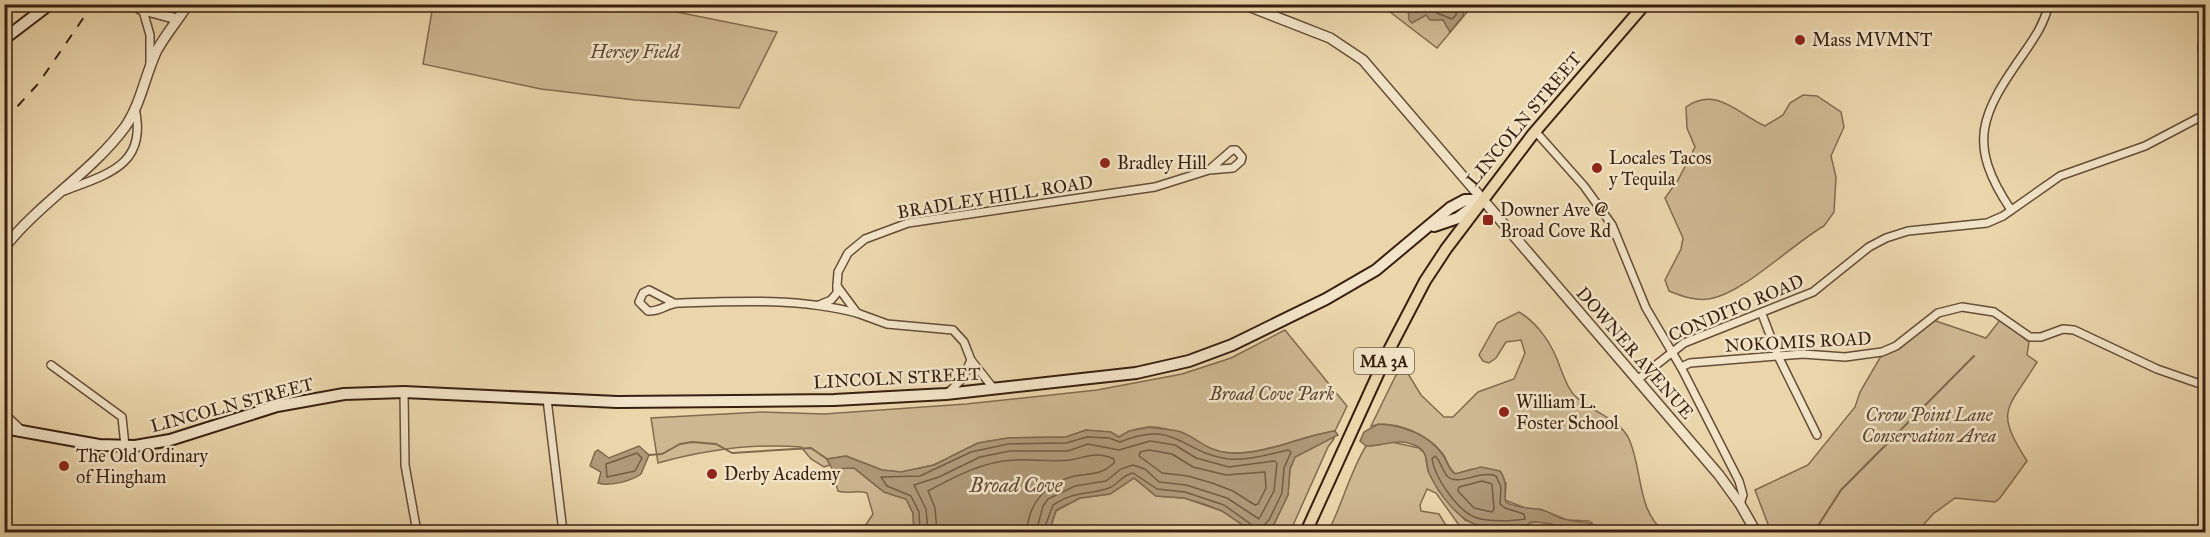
<svg xmlns="http://www.w3.org/2000/svg" width="2210" height="537" viewBox="0 0 2210 537" font-family="'IM FELL Great Primer',serif">
  <rect width="100%" height="100%" fill="#ebd6ab"/>
  <filter id="stains"><feTurbulence type="fractalNoise" baseFrequency=".00333" numOctaves="4"/><feColorMatrix values="0 0 0 0 .2 0 0 0 0 .09 0 0 0 0 .02 0 0 0 .5 -.17"/></filter>
  <radialGradient id="worn" r=".72"><stop offset=".6" stop-color="#630" stop-opacity="0"/><stop offset="1" stop-color="#630" stop-opacity=".3"/></radialGradient>
  <g fill="#cdb791" stroke="#826b51" stroke-width="1.5">
    <polygon points="433,5 642,5 777,32 739,108 635,100 541,89 423,64"/>
    <polygon points="1381,5 1473,5 1437,48"/>
    <path d="M1803 95 1817 96 1841 112 1844 127 1831 156 1836 177 1834 212 1824 226C1792 244 1743 294 1709 299 1694 301 1682 296 1669 291L1665 280 1681 249 1683 238 1665 198 1678 180 1695 147 1687 128 1686 107C1716 86 1737 113 1765 126L1783 115 1790 103Z"/>
    <path d="M1519 312C1539 324 1553 346 1560 367 1564 377 1567 388 1575 396 1590 411 1620 419 1629 439 1643 470 1636 508 1664 532H1603L1589 521 1567 520 1540 509 1530 510 1505 500 1506 483 1472 469 1456 474C1448 469 1448 461 1443 454 1429 435 1395 419 1371 426L1396 375 1402 369 1407 372 1421 395 1444 417H1453L1478 392 1514 379 1525 353 1521 340 1506 342 1496 358 1489 363 1483 361 1479 355 1497 323Z"/>
    <path d="M1930 319 1986 338 2000 320 2029 342 2027 355 2037 362C2007 411 1994 409 2027 461L2000 498 1995 502 1955 498 1933 514 1917 532H1771L1755 490 1808 465 1855 407 1860 392 1881 356Z"/>
    <path d="M1285 330 1347 406 1335 431C1300 436 1267 454 1231 453 1190 451 1168 408 1119 437L1086 430 1066 437 1008 438 978 443 934 465 901 472 882 470 846 456 827 459 830 465 824 467 811 459 801 447C752 443 705 450 658 463L651 418 761 412 824 414 966 404 1097 390 1182 374 1231 358Z"/>
    <polygon points="1331,438 1334,439 1328,447 1290,532 1264,532 1274,524 1288,495 1290,469 1295,457"/>
    <path d="M1387 441 1419 448 1425 454 1428 471 1439 491 1465 520 1478 525 1525 526C1537 517 1553 524 1563 532L1543 528 1524 532H1464L1436 493 1427 489 1420 505 1421 511 1439 514 1450 532H1328C1342 505 1350 472 1366 446Z"/>
    <path d="M845 467 854 468 884 492 906 499 913 513 914 532H861L873 514 867 493C856 489 849 495 838 491L832 469 835 471Z"/>
    <polygon points="1134,478 1156,496 1184,498 1222,511 1253,532 1049,532 1056,511 1080,498 1110,494"/>
  </g>
  <g fill="#ae9877" stroke="#7f684e" stroke-width="1.5">
    <polygon points="1405,5 1464,5 1463,16 1450,32 1443,20 1430,20 1426,15 1412,23 1409,20 1408,8"/>
    <path d="M1378 424C1401 425 1428 434 1442 454 1447 460 1448 469 1455 474L1481 467 1500 471C1509 482 1503 498 1506 502 1513 508 1535 508 1542 510 1550 512 1556 517 1564 519 1584 525 1584 517 1603 532H1563L1552 524 1537 522H1531L1525 526C1510 525 1494 528 1479 525 1459 522 1437 491 1429 473 1426 465 1428 454 1420 448 1400 435 1383 447 1366 446L1360 441 1364 432Z"/>
    <path d="M1149 427C1159 429 1171 429 1181 432 1199 439 1208 452 1231 453 1267 455 1300 436 1335 431L1338 435 1295 457 1290 469 1288 495 1274 524 1264 532H1253L1222 511 1204 504 1184 498 1156 496 1134 478 1110 494 1080 498 1056 510 1049 532H914L913 513 906 499 884 492 854 468 832 469 827 459 846 456 882 470 901 472 934 465 978 443 1008 438 1066 437 1086 430 1111 432 1119 437 1129 431Z"/>
    <path d="M639 446 649 455 641 474C632 481 608 487 598 483L601 472 590 466 595 452 598 450 609 458Z"/>
  </g>
  <g fill="none" stroke-linecap="round" stroke-linejoin="round">
    <g stroke="#735c44" stroke-width="1.5">
      <polyline points="1413,4 1417,11 1427,9 1452,19 1456,15 1457,4"/>
      <polygon points="1149,450 1172,454 1193,467 1226,475 1265,472 1266,488 1258,504 1255,505 1233,491 1212,483 1188,476 1162,473 1139,456 1140,452"/>
      <polygon points="637,453 642,458 635,471 607,477 606,464"/>
      <path d="M1435 456C1441 461 1442 471 1448 477 1459 486 1480 470 1496 476L1501 487 1500 504 1505 508 1524 514 1525 519C1513 521 1489 522 1477 518 1458 512 1435 478 1432 459Z"/>
      <polygon points="1482,481 1492,484 1494,509 1492,512 1474,508 1458,491 1459,487"/>
      <path d="M920 532 919 512 911 496 887 486 881 477 920 476 971 452 1008 444 1066 443 1087 437 1109 438 1120 442C1176 419 1180 452 1228 459 1247 461 1269 454 1288 450L1291 452 1284 468 1282 493 1269 520 1259 530 1224 505 1185 492 1157 489 1133 473C1122 475 1119 484 1109 488 1086 496 1076 490 1053 505L1043 532"/>
      <polyline points="928,532 926,509 914,485 939,477 980,457 1010,451 1068,451 1088,444 1119,450 1150,441 1175,445 1196,458 1229,467 1274,461 1277,463 1274,491 1259,519 1227,498 1186,485 1159,482 1145,469 1133,465 1121,469 1106,481 1075,486 1048,499 1043,506 1036,532"/>
      <path d="M937 532 935 508 928 491C954 477 984 461 1014 460 1032 459 1052 462 1070 460 1087 457 1096 451 1114 459V463C1101 475 1092 473 1075 476 1047 482 1028 503 1027 532"/>
    </g>
    <g stroke="#7f684e" stroke-width="2">
      <polyline points="649,455 662,454 680,444 692,442 716,444 732,453 811,448 827,459"/>
      <polyline points="1814,532 1841,490 1974,356"/>
    </g>
    <g stroke="#654d38" stroke-width="10">
      <g id="minor">
        <polyline points="141,4 150,35 150,63"/>
        <polyline points="2206,12 2202,48 2206,70"/>
        <polyline points="1536,132 1584,186 1612,225 1646,308 1682,369 1739,481 1743,495 1740,504"/>
        <path d="M64 191C108 174 148 165 135 108"/>
        <path d="M2011 210C1966 143 1981 114 2024 53 2035 37 2044 24 2049 4"/>
        <path d="M674 303 649 290 643 293 639 302 648 311C660 312 668 303 679 303 737 301 800 298 857 313"/>
        <polyline points="819,305 831,300 837,293 837,286"/>
        <polyline points="1762,314 1778,356 1817,435"/>
        <polyline points="51,365 122,417 125,446"/>
        <polyline points="1681,367 1690,363 1803,354 1845,357 1882,352 1896,346 1938,313 1962,307 1994,312 2030,337 2041,337 2063,329 2074,330 2157,369 2206,386"/>
        <polyline points="1637,380 1684,343 1813,292 1869,247 1886,238 1908,231 1987,223 2003,216 2060,176 2145,146 2206,114"/>
        <polyline points="994,389 971,360 964,342 953,330 887,324 857,313 837,286 838,272 848,253 865,239 908,223 1155,187 1209,170 1232,150 1236,150 1242,157 1241,161 1233,168 1209,170"/>
        <polyline points="404,392 405,465 417,532"/>
        <polyline points="947,394 963,378 971,360"/>
        <polyline points="547,399 563,532"/>
      </g>
    </g>
    <g stroke="#654d38" stroke-width="12">
      <g id="tertiary">
        <polyline points="1243,4 1330,38 1363,60 1719,475 1740,504 1756,532"/>
        <polyline points="140,9 177,19"/>
        <path d="M4 248C39 203 91 173 125 127 141 104 145 75 157 50 166 34 178 20 188 4"/>
        <polyline points="4,415 20,430"/>
      </g>
    </g>
    <g stroke="#381f11" stroke-width="14">
      <g id="secondary">
        <polyline points="4,39 50,4"/>
        <polyline points="1434,226 1458,218 1480,201"/>
        <polyline points="4,428 99,445 135,446 170,440 277,406 344,394 404,392 617,402 834,400 946,394 1136,373 1189,361 1232,345 1326,299 1376,270 1450,208 1465,200 1481,200"/>
      </g>
    </g>
    <g stroke="#381f11" stroke-width="14">
      <polyline id="primary" points="1306,532 1388,352 1425,281 1446,249 1533,134 1645,4"/>
    </g>
    <use href="#minor" stroke="#f2e4c8" stroke-width="7"/>
    <use href="#tertiary" stroke="#f2e4c8" stroke-width="9"/>
    <use href="#secondary" stroke="#f2e4c8" stroke-width="10"/>
    <use href="#primary" stroke="#ebd6ab" stroke-width="10"/>
    <polyline stroke="#381f11" stroke-width="2" stroke-dasharray="10 10" stroke-linecap="butt" points="4,121 38,84 93,4"/>
  </g>
  <g fill="#8f2418" stroke="#f2e4c8" stroke-width="2">
    <circle cx="1800" cy="40" r="6"/>
    <circle cx="1105" cy="163" r="6"/>
    <circle cx="1597" cy="168" r="6"/>
    <rect x="1482" y="214" width="12" height="12" rx="3"/>
    <circle cx="1504" cy="412" r="6"/>
    <circle cx="64" cy="466" r="6"/>
    <circle cx="712" cy="474" r="6"/>
  </g>
  <g text-anchor="middle" stroke-width="5" stroke-linejoin="round" paint-order="stroke">
    <rect fill="#f2e4c8" stroke="#705a48" stroke-width="1.5" x="1354" y="348" width="60" height="26" rx="4.5"/>
    <g font-size="16" font-weight="bold" fill="#381f11">
      <text x="1384" y="367">MA 3A</text>
    </g>
    <g font-size="18" fill="#381f11" stroke="#f2e4c8" text-anchor="start">
      <text x="1812" y="46">Mass MVMNT</text>
      <text x="1609" y="164">Locales Tacos<tspan x="1609" dy="21">y Tequila</tspan></text>
      <text x="1117" y="169">Bradley Hill</text>
      <text x="1500" y="216">Downer Ave @<tspan x="1500" dy="21">Broad Cove Rd</tspan></text>
      <text x="1516" y="408">William L.<tspan x="1516" dy="21">Foster School</tspan></text>
      <text x="76" y="462">The Old Ordinary<tspan x="76" dy="21">of Hingham</tspan></text>
      <text x="724" y="480">Derby Academy</text>
    </g>
    <g font-size="18" font-style="italic" fill="#5d4531" stroke="#f2e4c8">
      <text x="635" y="58">Hersey Field</text>
      <text x="1272" y="400">Broad Cove Park</text>
      <text x="1929" y="421">Crow Point Lane<tspan x="1929" dy="21">Conservation Area</tspan></text>
    </g>
    <g font-size="18" fill="#381f11" stroke="#f2e4c8">
      <text transform="translate(1524 119) rotate(-50)" y="6">LINCOLN STREET</text>
      <text transform="translate(995 197) rotate(-9)" y="6">BRADLEY HILL ROAD</text>
      <text transform="translate(1736 308) rotate(-23)" y="6">CONDITO ROAD</text>
      <text transform="translate(1798 342) rotate(-3)" y="6">NOKOMIS ROAD</text>
      <text transform="translate(1635 353) rotate(49)" y="6">DOWNER AVENUE</text>
      <text transform="translate(897 378) rotate(-3)" y="6">LINCOLN STREET</text>
      <text transform="translate(232 405) rotate(-15)" y="6">LINCOLN STREET</text>
    </g>
    <g font-size="20" font-style="italic" fill="#614935" stroke="#f2e4c8">
      <text x="1016" y="492">Broad Cove</text>
    </g>
  </g>
  <rect width="2210" height="537" fill="none" stroke="#ebd6ab" stroke-width="24"/>
  <rect x="6" y="6" width="2198" height="525" fill="none" stroke="#381f11" stroke-width="3"/>
  <rect x="12" y="12" width="2186" height="513" fill="none" stroke="#381f11" stroke-width="1.5"/>
  <rect width="100%" height="100%" filter="url(#stains)"/>
  <rect width="100%" height="100%" fill="url(#worn)"/>
</svg>
